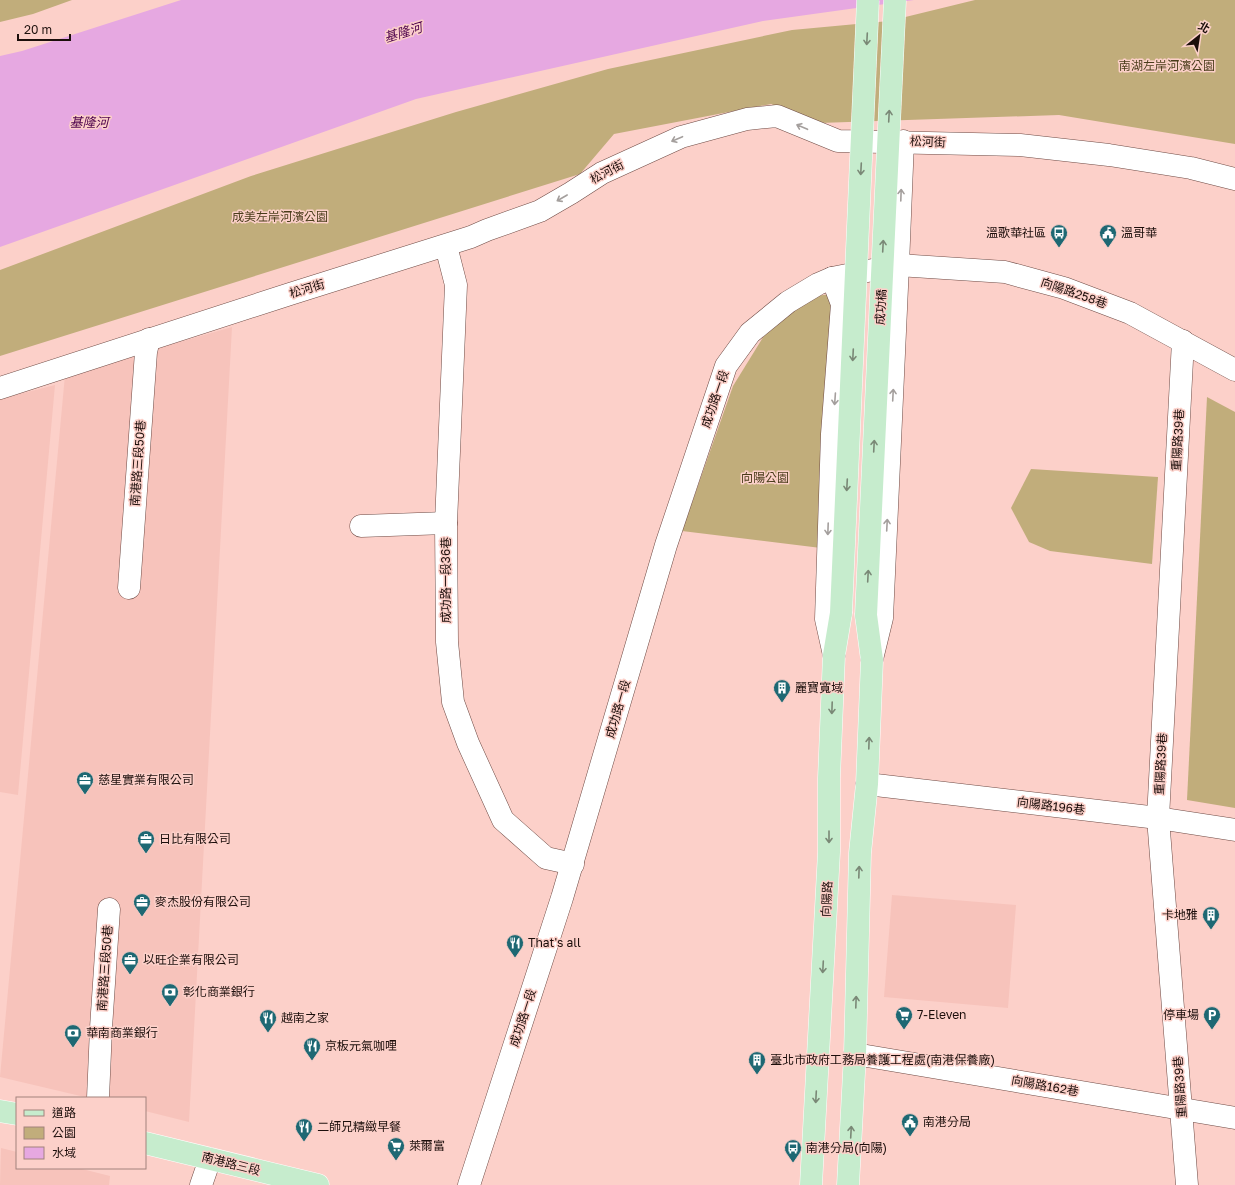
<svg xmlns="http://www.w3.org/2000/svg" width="1235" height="1185" viewBox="0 0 1235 1185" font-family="'Golos Text','Noto Sans TC',sans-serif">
  <rect width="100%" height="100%" fill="#fcd0c9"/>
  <g fill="#f7c3bb">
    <polygon points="232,327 189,1122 145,1111 145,1098 89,1098 0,1077 65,375"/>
    <polygon points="55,385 18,795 0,792 0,399"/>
    <polygon points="892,895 1016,905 1008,1008 884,997"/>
    <polygon points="1,1148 17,1152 17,1168 78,1168 110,1176 109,1185 0,1185"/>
  </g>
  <g fill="#c1ad7b">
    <polygon points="0,0 72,0 33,14 0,22"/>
    <polygon points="975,0 1235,0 1235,144 1059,115 819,123 771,104 614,134 580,174 0,356 0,270 251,176 456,112 608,69 792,30 889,21"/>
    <polygon points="839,293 821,548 682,531 733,386 765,334 808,297"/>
    <polygon points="1207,397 1235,412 1235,808 1187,800"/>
    <polygon points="1031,469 1158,477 1152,564 1050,551 1029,542 1011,508"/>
  </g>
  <polygon fill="#e6a8e1" points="181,0 914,0 763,21 416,99 0,247 0,56 22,51"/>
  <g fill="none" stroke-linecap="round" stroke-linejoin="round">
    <g stroke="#6f4b45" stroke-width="23">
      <g id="minor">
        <polyline points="446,246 456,285 446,523 447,642 453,702 468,743 503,820 546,858 573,864"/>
        <polyline points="832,278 842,304 832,434 826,619 834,655"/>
        <polyline points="1183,341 1158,818 1187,1185"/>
        <polyline points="0,388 290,294 471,237 487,230 540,211 571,193 602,173 681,137 747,119 777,116 838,141 1020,145 1109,155 1191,168 1235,179"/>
        <polyline points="361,526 446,523"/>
        <polyline points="129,588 146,352 149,339"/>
        <polyline points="872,659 882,618 898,265 903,141"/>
        <polyline points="867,784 1158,818 1235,830"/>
        <polyline points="855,1054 1235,1118"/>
        <polyline points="98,1098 101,1028 109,909"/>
        <polyline points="201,1185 210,1159"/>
        <polyline points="469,1185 562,898 666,545 726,366 750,333 788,302 818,284 832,278 898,265 1005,272 1064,288 1130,313 1235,370"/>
      </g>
    </g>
    <g stroke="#fff" stroke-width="23">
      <g id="major">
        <polyline points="0,1111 17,1114"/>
        <polyline points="145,1143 318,1185"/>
        <polyline points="811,1185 829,852 829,778 834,655 841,613"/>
        <polyline points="848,1185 855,1054 860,853 867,784 872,660 866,615"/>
      </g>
    </g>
    <use href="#minor" stroke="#fff" stroke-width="22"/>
    <use href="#major" stroke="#c6eccd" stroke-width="22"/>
    <g stroke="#fff" stroke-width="23" stroke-linecap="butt">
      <g id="major-bridge">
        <polyline points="841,613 868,0"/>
        <polyline points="866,615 895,0"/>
      </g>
    </g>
    <use href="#major-bridge" stroke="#c6eccd" stroke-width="22"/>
  </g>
  <defs><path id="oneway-shaft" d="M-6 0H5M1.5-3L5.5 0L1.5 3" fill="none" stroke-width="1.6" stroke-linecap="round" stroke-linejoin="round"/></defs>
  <g stroke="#7a8876">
    <use href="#oneway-shaft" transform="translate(867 39) rotate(93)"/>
    <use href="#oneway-shaft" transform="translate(889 116) rotate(-87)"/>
    <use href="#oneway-shaft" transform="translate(861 169) rotate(93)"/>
    <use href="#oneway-shaft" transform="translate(883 246) rotate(-87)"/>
    <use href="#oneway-shaft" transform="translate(853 355) rotate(93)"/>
    <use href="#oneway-shaft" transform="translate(874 446) rotate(-87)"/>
    <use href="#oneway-shaft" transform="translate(847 485) rotate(93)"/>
    <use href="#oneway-shaft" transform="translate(868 576) rotate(-87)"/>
    <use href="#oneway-shaft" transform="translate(832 708) rotate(92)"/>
    <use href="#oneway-shaft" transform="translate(869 743) rotate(-88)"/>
    <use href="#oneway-shaft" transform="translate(829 837) rotate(90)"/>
    <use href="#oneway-shaft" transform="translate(859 872) rotate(-88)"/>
    <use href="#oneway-shaft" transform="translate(823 967) rotate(93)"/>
    <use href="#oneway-shaft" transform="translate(856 1002) rotate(-88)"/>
    <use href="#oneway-shaft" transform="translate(816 1097) rotate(93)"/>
    <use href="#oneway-shaft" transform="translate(851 1132) rotate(-87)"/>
  </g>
  <g stroke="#a49f9d">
    <use href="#oneway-shaft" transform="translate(802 127) rotate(-157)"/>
    <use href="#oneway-shaft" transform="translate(677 139) rotate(157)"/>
    <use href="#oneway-shaft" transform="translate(901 195) rotate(-88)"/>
    <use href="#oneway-shaft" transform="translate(562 198) rotate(150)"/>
    <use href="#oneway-shaft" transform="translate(893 395) rotate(-87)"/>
    <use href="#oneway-shaft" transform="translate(835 399) rotate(94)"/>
    <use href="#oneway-shaft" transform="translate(887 525) rotate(-87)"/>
    <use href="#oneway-shaft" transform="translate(828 529) rotate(92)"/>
  </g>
  <defs>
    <g id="bus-pin" transform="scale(0.9)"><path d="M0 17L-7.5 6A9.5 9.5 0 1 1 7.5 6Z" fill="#1e6873" stroke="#fcd0c9"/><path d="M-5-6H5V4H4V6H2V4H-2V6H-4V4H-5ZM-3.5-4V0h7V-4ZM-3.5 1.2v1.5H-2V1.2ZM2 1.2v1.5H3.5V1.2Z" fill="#fff"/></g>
    <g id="civic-pin" transform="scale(0.9)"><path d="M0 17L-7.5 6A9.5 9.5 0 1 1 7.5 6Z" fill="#1e6873" stroke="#fcd0c9"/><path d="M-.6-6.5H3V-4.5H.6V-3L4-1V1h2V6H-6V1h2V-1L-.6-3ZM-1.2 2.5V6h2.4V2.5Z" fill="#fff"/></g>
    <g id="building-pin" transform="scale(0.9)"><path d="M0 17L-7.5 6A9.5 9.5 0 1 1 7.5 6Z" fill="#1e6873" stroke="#fcd0c9"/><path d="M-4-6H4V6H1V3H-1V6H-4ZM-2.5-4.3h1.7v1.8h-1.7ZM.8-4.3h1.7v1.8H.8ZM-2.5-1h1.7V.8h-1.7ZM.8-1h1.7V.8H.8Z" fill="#fff"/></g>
    <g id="office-pin" transform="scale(0.9)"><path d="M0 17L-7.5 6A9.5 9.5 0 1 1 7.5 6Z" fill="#1e6873" stroke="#fcd0c9"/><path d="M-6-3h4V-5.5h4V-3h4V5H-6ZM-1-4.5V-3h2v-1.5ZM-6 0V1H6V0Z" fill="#fff"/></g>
    <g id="restaurant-pin" transform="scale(0.9)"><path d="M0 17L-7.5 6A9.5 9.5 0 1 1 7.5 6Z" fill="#1e6873" stroke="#fcd0c9"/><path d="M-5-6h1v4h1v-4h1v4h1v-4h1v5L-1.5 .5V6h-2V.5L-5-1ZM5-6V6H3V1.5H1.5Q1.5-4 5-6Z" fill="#fff"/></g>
    <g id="bank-pin" transform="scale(0.9)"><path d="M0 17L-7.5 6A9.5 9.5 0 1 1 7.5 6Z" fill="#1e6873" stroke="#fcd0c9"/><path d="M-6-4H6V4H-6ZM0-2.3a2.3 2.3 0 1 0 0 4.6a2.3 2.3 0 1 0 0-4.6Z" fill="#fff"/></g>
    <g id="supermarket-pin" transform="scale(0.9)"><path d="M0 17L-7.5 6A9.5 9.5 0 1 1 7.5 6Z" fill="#1e6873" stroke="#fcd0c9"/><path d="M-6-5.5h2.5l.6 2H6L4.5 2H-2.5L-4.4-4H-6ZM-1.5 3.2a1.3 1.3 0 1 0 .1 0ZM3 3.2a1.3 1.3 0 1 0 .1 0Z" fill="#fff"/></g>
    <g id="parking-pin" transform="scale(0.9)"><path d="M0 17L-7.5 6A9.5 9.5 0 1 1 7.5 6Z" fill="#1e6873" stroke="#fcd0c9"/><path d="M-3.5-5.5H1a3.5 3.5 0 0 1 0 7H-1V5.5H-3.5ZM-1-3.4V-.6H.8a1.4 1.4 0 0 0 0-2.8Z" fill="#fff"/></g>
  </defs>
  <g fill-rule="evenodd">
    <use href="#bus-pin" x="1059" y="233"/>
    <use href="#civic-pin" x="1108" y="233"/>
    <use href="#building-pin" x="782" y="688"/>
    <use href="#office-pin" x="85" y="780"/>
    <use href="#office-pin" x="146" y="839"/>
    <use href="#office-pin" x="142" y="902"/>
    <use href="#building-pin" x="1211" y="915"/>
    <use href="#restaurant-pin" x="515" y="943"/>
    <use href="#office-pin" x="130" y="960"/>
    <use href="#bank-pin" x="170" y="992"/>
    <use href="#supermarket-pin" x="904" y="1015"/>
    <use href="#parking-pin" x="1212" y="1015"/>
    <use href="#restaurant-pin" x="268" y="1018"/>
    <use href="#bank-pin" x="73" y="1033"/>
    <use href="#restaurant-pin" x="312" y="1046"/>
    <use href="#building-pin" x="757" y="1060"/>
    <use href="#civic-pin" x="910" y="1122"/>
    <use href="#restaurant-pin" x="304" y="1127"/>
    <use href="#supermarket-pin" x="396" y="1146"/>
    <use href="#bus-pin" x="793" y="1148"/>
  </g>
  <g text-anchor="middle" stroke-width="3" stroke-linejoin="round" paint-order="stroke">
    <g font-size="12" fill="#493c1a" stroke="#fcd0c9">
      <text x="1167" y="70">南湖左岸河濱公園</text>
      <text x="280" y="221">成美左岸河濱公園</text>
      <text x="765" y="482">向陽公園</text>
    </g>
    <g font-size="12" fill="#1c0e0b" stroke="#fcd0c9">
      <text transform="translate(928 142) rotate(2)" y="4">松河街</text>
      <text transform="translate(607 172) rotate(-28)" y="4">松河街</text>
      <text transform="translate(307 289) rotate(-17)" y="4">松河街</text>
      <text transform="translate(1074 293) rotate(19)" y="4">向陽路258巷</text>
      <text transform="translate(881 307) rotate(-87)" y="4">成功橋</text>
      <text transform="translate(715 399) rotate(-71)" y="4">成功路一段</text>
      <text transform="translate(1178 440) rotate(-87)" y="4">重陽路39巷</text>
      <text transform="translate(138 463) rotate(-86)" y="4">南港路三段50巷</text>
      <text transform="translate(446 580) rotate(-90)" y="4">成功路一段36巷</text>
      <text transform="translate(618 709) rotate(-74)" y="4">成功路一段</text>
      <text transform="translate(1161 764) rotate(-87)" y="4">重陽路39巷</text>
      <text transform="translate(1051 806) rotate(7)" y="4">向陽路196巷</text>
      <text transform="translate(827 899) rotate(-87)" y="4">向陽路</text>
      <text transform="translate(105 968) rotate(-86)" y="4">南港路三段50巷</text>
      <text transform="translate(523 1018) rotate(-72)" y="4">成功路一段</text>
      <text transform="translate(1045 1086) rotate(10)" y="4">向陽路162巷</text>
      <text transform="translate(1180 1087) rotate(-94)" y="4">重陽路39巷</text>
      <text transform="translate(231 1164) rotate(14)" y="4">南港路三段</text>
    </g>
    <g font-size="12" fill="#1c0e0b" stroke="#fcd0c9" text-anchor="start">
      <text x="1046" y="237" text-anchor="end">溫歌華社區</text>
      <text x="1121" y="237">溫哥華</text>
      <text x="795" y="692">麗寶寬域</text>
      <text x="98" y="784">慈星實業有限公司</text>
      <text x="159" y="843">日比有限公司</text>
      <text x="155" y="906">麥杰股份有限公司</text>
      <text x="1198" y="919" text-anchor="end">卡地雅</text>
      <text x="528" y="947">That's all</text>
      <text x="143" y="964">以旺企業有限公司</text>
      <text x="183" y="996">彰化商業銀行</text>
      <text x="917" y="1019">7-Eleven</text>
      <text x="1199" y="1019" text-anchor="end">停車場</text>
      <text x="281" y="1022">越南之家</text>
      <text x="86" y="1037">華南商業銀行</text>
      <text x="325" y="1050">京板元氣咖哩</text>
      <text x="770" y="1064">臺北市政府工務局養護工程處(南港保養廠)</text>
      <text x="923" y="1126">南港分局</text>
      <text x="317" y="1131">二師兄精緻早餐</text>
      <text x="409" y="1150">萊爾富</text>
      <text x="806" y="1152">南港分局(向陽)</text>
    </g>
    <g font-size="13" font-style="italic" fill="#4f034e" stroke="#fcd0c9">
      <text transform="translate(403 32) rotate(-17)" y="5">基隆河</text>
      <text x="89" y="127">基隆河</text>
    </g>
  </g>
  <rect x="16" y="1097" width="130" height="72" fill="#fcd0c9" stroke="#a2827d"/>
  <rect x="24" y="1110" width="20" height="6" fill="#c6eccd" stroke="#a2827d"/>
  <text x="52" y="1117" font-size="12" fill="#1c0e0b">道路</text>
  <rect x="24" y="1127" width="20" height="12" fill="#c1ad7b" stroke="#a2827d"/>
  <text x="52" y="1137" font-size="12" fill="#1c0e0b">公園</text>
  <rect x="24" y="1147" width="20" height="12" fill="#e6a8e1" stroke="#a2827d"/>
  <text x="52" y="1157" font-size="12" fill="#1c0e0b">水域</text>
  <g transform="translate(1199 36) rotate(30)" stroke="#fcd0c9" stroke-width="3" paint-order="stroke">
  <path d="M0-3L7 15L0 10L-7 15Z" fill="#1c0e0b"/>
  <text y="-6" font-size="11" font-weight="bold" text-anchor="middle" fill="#1c0e0b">北</text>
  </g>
  <path d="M18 34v6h52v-6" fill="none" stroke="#1c0e0b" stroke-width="2"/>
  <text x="24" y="34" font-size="12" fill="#1c0e0b" stroke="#fcd0c9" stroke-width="3" paint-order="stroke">20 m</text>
</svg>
